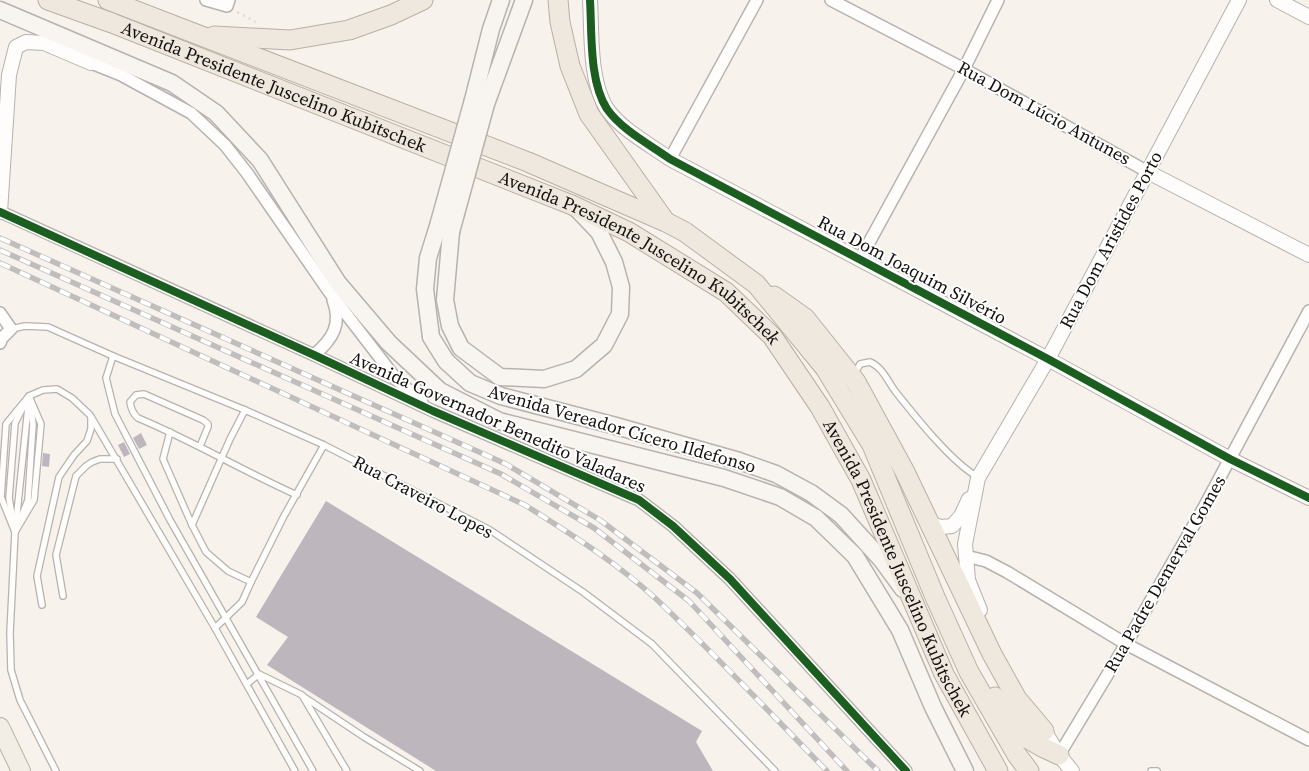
<svg xmlns="http://www.w3.org/2000/svg" width="1309" height="771" viewBox="0 0 1309 771" font-family="'Source Serif 4',serif">
  <rect width="100%" height="100%" fill="#f8f2ec"/>
  <g fill="#bdb6bd">
    <polygon points="141,433 147,445 139,449 133,438"/>
    <polygon points="124,442 130,454 124,457 118,445"/>
    <polygon points="43,453 50,454 49,467 42,466"/>
    <polygon points="326,501 702,731 696,742 713,771 436,771 267,665 288,637 256,617"/>
  </g>
  <g fill="none" stroke-linecap="round" stroke-linejoin="round">
    <g stroke="#b7b2ae" stroke-width="8">
      <g id="service">
        <polyline points="11,329 25,326 48,327 113,356 245,410 324,445 490,530 583,592 652,644 775,771"/>
        <polyline points="113,356 106,378 115,414 170,520 313,771"/>
        <path d="M855 373 860 364 870 362C883 368 887 380 895 391 914 415 952 463 978 477"/>
        <polyline points="29,396 41,424 34,500 15,532 1,497 6,424 29,396 43,390 57,389 72,398 90,415 215,628 295,771"/>
        <polygon points="29,396 33,424 28,500 15,532 9,498 15,423"/>
        <polyline points="29,398 15,532 10,633 11,670 20,700 56,771"/>
        <polyline points="170,432 163,459 192,525 206,552 228,571 251,582 284,516 324,445"/>
        <path d="M200 446 208 427V424L203 420 144 394 136 395 130 402C131 409 133 414 138 418 193 441 243 471 297 495"/>
        <polyline points="192,525 230,439 245,410"/>
        <polyline points="63,596 56,555 76,476 86,466 92,462 100,459 117,459"/>
        <polyline points="42,605 37,576 59,477 74,455 87,441 91,429 91,417"/>
        <polyline points="215,628 242,602 251,582"/>
        <polyline points="247,684 259,674 302,695 347,771"/>
        <polyline points="304,697 364,737 420,771"/>
        <polyline points="1151,771 1157,771"/>
      </g>
    </g>
    <g stroke="#b7b2ae" stroke-width="14">
      <g id="minor">
        <polyline points="206,0 227,6 229,0"/>
        <polyline points="831,0 964,69 1148,172"/>
        <polyline points="91,63 121,75 191,113 225,145 247,173 330,293 397,380 422,402"/>
        <polyline points="670,159 757,0"/>
        <polyline points="1,212 314,355 433,411 639,500 673,526 730,579 906,771"/>
        <polyline points="860,259 964,69 998,0"/>
        <polyline points="0,313 11,329 2,338 0,343"/>
        <path d="M314 355C333 339 342 324 333 300"/>
        <polyline points="966,556 986,561 1007,572 1126,644 1309,740"/>
        <polyline points="1059,755 1126,644 1203,509 1309,311"/>
      </g>
    </g>
    <g stroke="#b7b2ae" stroke-width="16">
      <g id="tertiary">
        <path d="M590 0C592 33 589 81 607 109 622 130 649 144 670 159L1048 359 1230 459 1309 498"/>
        <polyline points="1277,0 1309,17"/>
        <polyline points="1148,172 1309,255"/>
        <polyline points="0,212 9,75 16,47 26,42 44,43 91,63 115,58"/>
        <polyline points="930,524 941,527 952,526 961,516 969,499"/>
        <polyline points="980,610 968,580 965,544 978,478 1048,359 1239,0"/>
        <polyline points="1040,724 1059,755 1072,771"/>
      </g>
    </g>
    <g stroke="#b7b2ae" stroke-width="19">
      <g id="secondary">
        <polyline points="0,10 172,83 216,113 260,160 338,283 389,343 440,391 499,421 724,478 780,497 816,518 855,556 900,630 933,707 965,771"/>
        <polyline points="473,100 491,29 501,0"/>
        <polyline points="486,104 524,0"/>
        <polyline points="438,226 428,258 425,289 431,337 446,361 470,383 501,396 616,426 739,461 776,474 811,493 841,515 881,559 903,589"/>
        <polyline points="451,232 445,300 450,326 461,348 500,377 544,379 576,369 604,345 620,314 621,287 614,262 599,232 576,208"/>
      </g>
    </g>
    <g stroke="#b9b0a2" stroke-width="20">
      <polyline id="primary" points="0,727 21,771"/>
    </g>
    <g stroke="#b9b0a2" stroke-width="21">
      <g id="trunk">
        <path id="s1" d="M48 0 112 23 572 205 629 232 726 292 772 336 820 407 861 480 944 674 998 771"/>
        <polyline points="108,0 528,162 666,222 685,232 756,284 825,368 872,445 935,597 969,672 1017,755 1029,771"/>
        <polyline points="558,0 560,22 570,66 589,114 665,221"/>
        <polyline points="214,36 290,40 349,30 391,15 423,0"/>
        <polyline points="774,296 805,318 856,382 905,472 992,654 1017,699 1044,731"/>
        <polyline points="995,697 1025,737 1042,747 1059,755"/>
      </g>
    </g>
    <polyline stroke="#dfdedc" stroke-width="2.5" stroke-dasharray="2.5 4" stroke-linecap="butt" points="237,12 256,22"/>
    <use href="#service" stroke="#fefdfc" stroke-width="5.5"/>
    <use href="#minor" stroke="#fefdfc" stroke-width="11"/>
    <use href="#tertiary" stroke="#fefdfc" stroke-width="14"/>
    <use href="#secondary" stroke="#f8f5f1" stroke-width="16"/>
    <use href="#primary" stroke="#f2eee6" stroke-width="18"/>
    <use href="#trunk" stroke="#eee8df" stroke-width="19"/>
    <g stroke="#c0bebd" stroke-width="5.5">
      <g id="rail">
        <polyline points="0,238 506,464 600,520 697,593 878,771"/>
        <polyline points="0,250 501,474 594,528 689,601 847,771"/>
        <path d="M0 263 525 505C569 533 616 562 655 598 714 653 770 713 827 771"/>
      </g>
    </g>
    <use href="#rail" stroke="#fff" stroke-width="4" stroke-dasharray="11" stroke-linecap="butt"/>
    <g stroke="#b7b2ae" stroke-width="19" stroke-linecap="butt">
      <g id="secondary-bridge">
        <polyline points="438,226 473,100"/>
        <polyline points="451,232 486,104"/>
      </g>
    </g>
    <use href="#secondary-bridge" stroke="#f8f5f1" stroke-width="16"/>
    <g stroke="#fff" stroke-width="11">
      <g id="cycleway">
        <path d="M590 0C592 33 589 81 607 109 622 130 649 144 670 159L1048 359 1230 459 1309 498"/>
        <polyline points="0,212 314,355 433,411 639,500 673,526 730,579 906,771"/>
      </g>
    </g>
    <use href="#cycleway" stroke="#1b5e20" stroke-width="8"/>
  </g>
  <g text-anchor="middle" stroke-width="4" stroke-linejoin="round" paint-order="stroke">
    <g font-size="18" fill="#14100d" stroke="#fff">
      <text dy="6" stroke="none"><textPath href="#s1" startOffset="242">Avenida Presidente Juscelino Kubitschek</textPath></text>
      <text transform="translate(1044 113) rotate(29)" y="6">Rua Dom Lúcio Antunes</text>
      <text transform="translate(1111 240) rotate(-62)" y="6">Rua Dom Aristides Porto</text>
      <text dy="6" stroke="none"><textPath href="#s1" startOffset="648">Avenida Presidente Juscelino Kubitschek</textPath></text>
      <text transform="translate(912 270) rotate(28)" y="6">Rua Dom Joaquim Silvério</text>
      <text transform="translate(498 422) rotate(24)" y="6">Avenida Governador Benedito Valadares</text>
      <text transform="translate(622 429) rotate(16)" y="6">Avenida Vereador Cícero Ildefonso</text>
      <text transform="translate(423 497) rotate(28)" y="6">Rua Craveiro Lopes</text>
      <text dy="6" stroke="none"><textPath href="#s1" startOffset="1068">Avenida Presidente Juscelino Kubitschek</textPath></text>
      <text transform="translate(1165 574) rotate(-60)" y="6">Rua Padre Demerval Gomes</text>
    </g>
  </g>
</svg>
